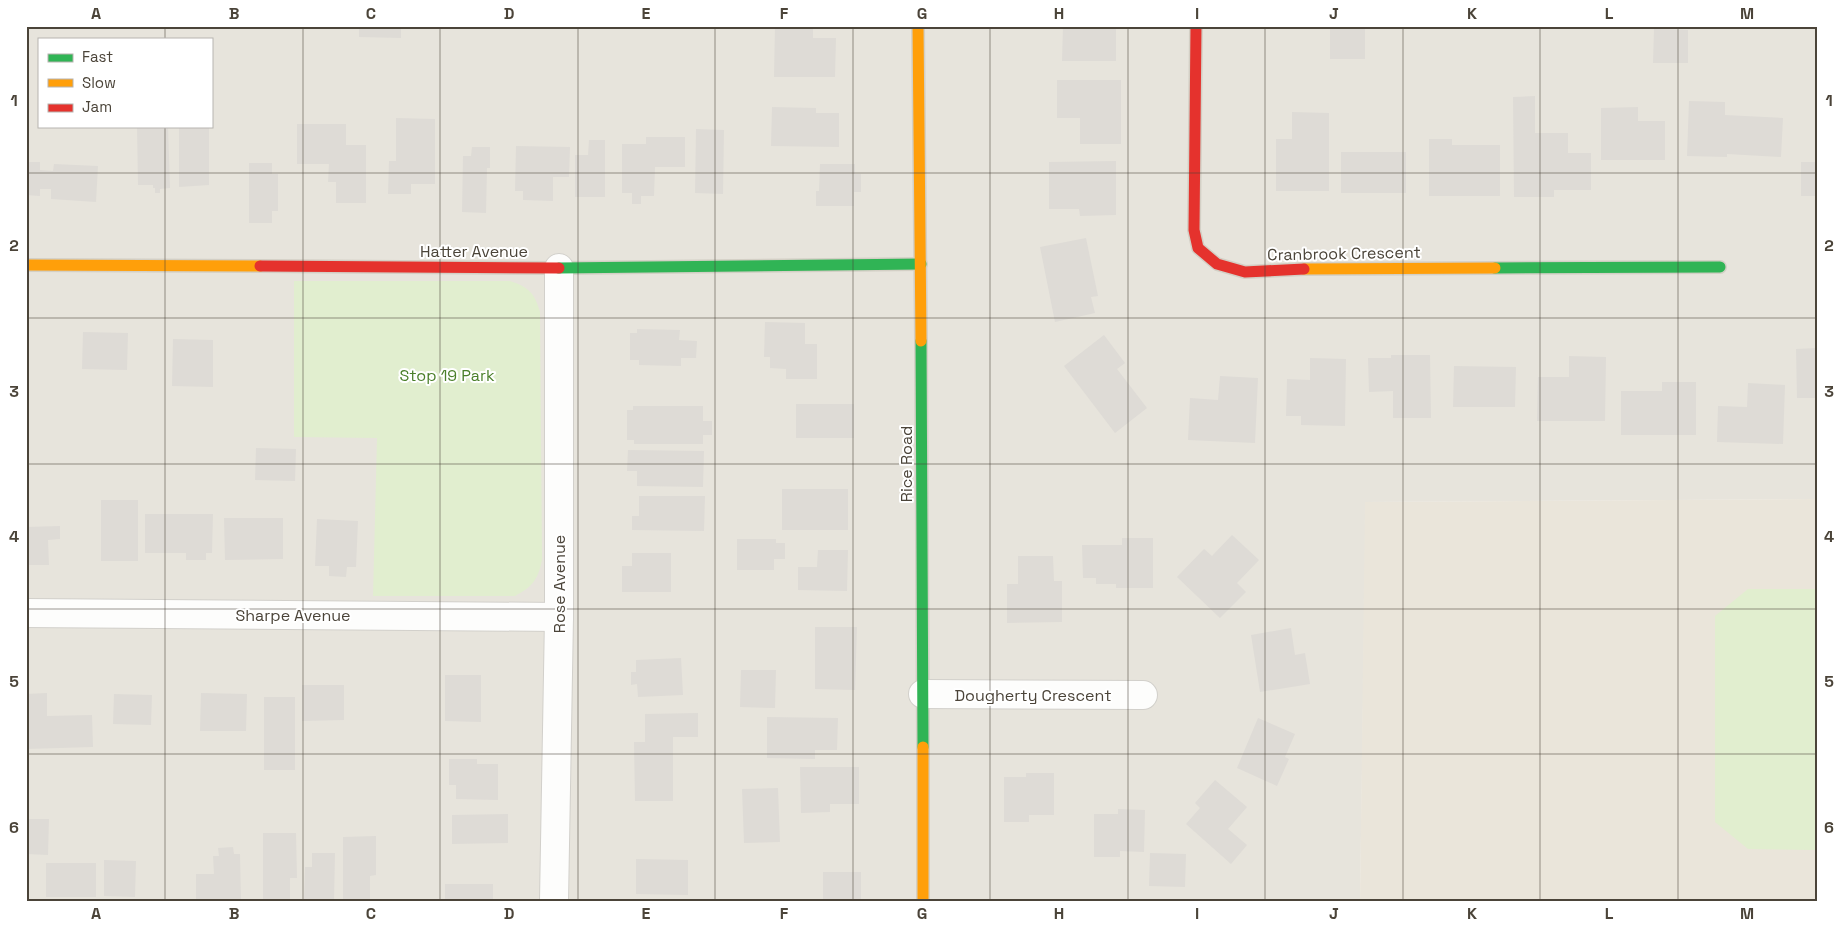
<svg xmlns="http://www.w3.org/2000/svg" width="1843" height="927" viewBox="0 0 1843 927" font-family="'Space Grotesk',sans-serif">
  <rect width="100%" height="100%" fill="#f4f2ee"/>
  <path fill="#e7e4dc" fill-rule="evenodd" d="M26 26H1817V499L1366 502 1360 901H26ZM39 39H211V126H39Z"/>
  <polygon fill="#eae5da" points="1817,499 1817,901 1360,901 1365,502"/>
  <g fill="#e1eecf">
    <path d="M294 281H510C529 287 535 294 540 312L542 560C538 580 532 587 515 596H373L377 438 294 437Z"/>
    <polygon points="1748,589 1817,589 1817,850 1748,849 1715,822 1715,616"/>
  </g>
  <g fill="#dedbd6">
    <rect x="309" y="26" width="22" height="2"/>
    <polygon points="359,26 401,26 401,38 359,37"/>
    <polygon points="775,26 813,26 813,38 836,38 835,77 774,77"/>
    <polygon points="1063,26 1116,26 1116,61 1062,61"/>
    <rect x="1330" y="26" width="35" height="33"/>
    <polygon points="1654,29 1688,30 1688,63 1653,63"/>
    <polygon points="1057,80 1121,80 1121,144 1080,144 1080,118 1057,118"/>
    <polygon points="1535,96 1535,133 1568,133 1568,153 1591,153 1591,190 1554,190 1554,197 1514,197 1513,97"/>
    <polygon points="1689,101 1725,102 1725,115 1783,118 1781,157 1727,154 1727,157 1687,156"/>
    <polygon points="772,107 816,108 816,113 839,113 839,147 771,146"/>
    <polygon points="1638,107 1638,121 1665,121 1665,160 1601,160 1601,108"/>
    <polygon points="1292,112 1329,113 1329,191 1276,191 1276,139 1292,139"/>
    <polygon points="396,118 435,119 435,184 411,184 411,194 388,194 389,161 396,161"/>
    <polygon points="297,124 346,124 346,145 366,145 366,203 336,203 336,182 328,182 329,164 297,164"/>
    <polygon points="137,126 168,126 170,188 160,189 160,193 155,193 155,188 153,188 153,185 138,185"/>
    <polygon points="179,126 209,126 209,185 179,187"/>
    <polygon points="696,129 724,130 723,194 695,193"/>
    <polygon points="646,137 685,137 685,167 655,167 654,196 641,196 641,204 632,204 632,193 622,193 622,144 646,144"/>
    <polygon points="1429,139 1452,139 1452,145 1500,145 1500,196 1429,196"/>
    <polygon points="589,140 605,140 605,197 575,197 575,155 588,155"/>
    <polygon points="516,146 570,147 569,177 553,177 553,201 523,200 523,191 515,191"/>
    <polygon points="472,147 490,147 490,168 487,168 486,213 462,212 463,156 471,156"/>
    <rect x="1341" y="152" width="65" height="41"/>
    <polygon points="1116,161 1116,215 1080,216 1079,209 1049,209 1049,162"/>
    <polygon points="26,162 40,162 40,170 53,171 54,164 98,166 96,202 51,199 51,189 40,189 40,196 26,195"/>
    <rect x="1801" y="162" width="16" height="34"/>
    <polygon points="249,163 272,163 272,174 278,174 278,211 272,211 272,223 249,223"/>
    <polygon points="820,164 855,164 855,174 861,174 861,192 854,192 854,206 816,206 816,191 819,191"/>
    <polygon points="1086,238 1098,296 1091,297 1095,313 1055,322 1040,247"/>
    <polygon points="765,322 805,323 805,344 817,344 817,379 786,379 786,369 770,368 770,357 764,357"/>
    <polygon points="637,329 680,330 679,340 697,341 696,358 681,358 681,366 639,365 639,360 630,360 630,333 637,333"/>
    <polygon points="83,332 128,333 127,370 82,369"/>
    <polygon points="1104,335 1125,363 1117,369 1147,408 1115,433 1064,366"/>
    <polygon points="173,339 213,340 213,387 172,386"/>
    <polygon points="1817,348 1817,398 1797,398 1796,349"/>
    <polygon points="1391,355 1430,355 1431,418 1393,418 1393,391 1369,392 1368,358 1391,358"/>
    <polygon points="1569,356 1606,357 1605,421 1537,421 1538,377 1569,377"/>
    <polygon points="1310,358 1346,359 1345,426 1301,425 1301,416 1286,416 1287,379 1310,380"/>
    <polygon points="1454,366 1516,367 1515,407 1453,407"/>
    <polygon points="1220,376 1258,378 1255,443 1188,440 1190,398 1218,400"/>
    <polygon points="1662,382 1696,382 1696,435 1621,435 1621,391 1662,391"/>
    <polygon points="1748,383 1785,385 1783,444 1717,442 1718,406 1747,407"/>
    <rect x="796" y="404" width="58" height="34"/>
    <polygon points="633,406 703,406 703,421 712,421 712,435 703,435 703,444 634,444 634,440 627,440 627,410 633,410"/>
    <polygon points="256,448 296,449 295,481 255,480"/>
    <polygon points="628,450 704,451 703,487 637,486 637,471 627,471"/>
    <rect x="782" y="489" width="66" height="41"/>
    <polygon points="639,496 705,496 704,531 632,530 632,516 639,516"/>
    <rect x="101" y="500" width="37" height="61"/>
    <polygon points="145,514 213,514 212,553 206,553 206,560 186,560 186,553 145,553"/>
    <polygon points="224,518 283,518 283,559 225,560"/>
    <polygon points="317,519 358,521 356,567 347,567 346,577 329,576 329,566 315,566"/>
    <polygon points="60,526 60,539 48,540 49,565 26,565 26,527"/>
    <polygon points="1232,535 1259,560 1237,583 1246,592 1220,618 1177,577 1204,549 1212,556"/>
    <polygon points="1122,538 1153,538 1153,588 1116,588 1116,584 1096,584 1096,578 1083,578 1082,545 1122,545"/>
    <polygon points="737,539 776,539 776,543 785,543 785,559 774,559 774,570 737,570"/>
    <polygon points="818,550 848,550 847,591 798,590 798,567 817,567"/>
    <polygon points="632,553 671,553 671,592 622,592 622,566 632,566"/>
    <polygon points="1018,556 1053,556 1054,581 1062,581 1062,622 1007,623 1007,584 1018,584"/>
    <polygon points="815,627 857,627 855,690 815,689"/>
    <polygon points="1291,628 1295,655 1305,653 1310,684 1260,692 1251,635"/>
    <polygon points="681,658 683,695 638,697 637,684 631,685 631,672 636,672 636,660"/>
    <polygon points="741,670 776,670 775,708 740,707"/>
    <polygon points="445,675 481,675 481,722 445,721"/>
    <polygon points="302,685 344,685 344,720 302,721"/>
    <polygon points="47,693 47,716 92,715 93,747 26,749 26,694"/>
    <polygon points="201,693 247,694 246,731 200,731"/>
    <polygon points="114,694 152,695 151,725 113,724"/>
    <rect x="264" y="697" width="31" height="73"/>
    <polygon points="698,713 698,737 673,737 673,801 635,801 634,742 645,742 645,714"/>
    <polygon points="767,717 838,718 837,750 815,750 815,759 767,758"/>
    <polygon points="1258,718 1295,734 1285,757 1289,759 1277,786 1237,768"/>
    <polygon points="449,759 477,759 477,764 498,764 498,800 456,799 456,785 449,785"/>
    <polygon points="800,767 859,767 859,804 830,804 830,812 801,813"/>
    <polygon points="1026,773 1054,773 1054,815 1029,815 1029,822 1004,822 1004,777 1026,777"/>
    <polygon points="1215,780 1247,807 1228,829 1247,845 1231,864 1186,824 1200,808 1195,803"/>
    <polygon points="778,788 780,842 744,843 742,789"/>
    <polygon points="1118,809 1145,810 1144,852 1120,851 1120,857 1094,857 1094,814 1118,814"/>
    <polygon points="508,814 508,843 452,844 452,815"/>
    <polygon points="26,819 49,819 48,855 26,854"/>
    <polygon points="263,833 296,833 297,878 290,878 290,901 263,901"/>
    <polygon points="376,836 376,875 370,876 370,901 343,901 343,837"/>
    <polygon points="233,847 234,854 240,854 241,901 196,901 196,874 214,874 213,856 219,856 218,848"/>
    <polygon points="312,853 335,853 334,901 304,901 305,867 312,867"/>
    <polygon points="1150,853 1186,854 1185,887 1149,886"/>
    <polygon points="636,859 688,860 688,895 636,894"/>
    <polygon points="104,860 136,861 135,897 104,896"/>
    <rect x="46" y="863" width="50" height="34"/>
    <polygon points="823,872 861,872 861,899 823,901"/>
    <rect x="445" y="884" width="48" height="17"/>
  </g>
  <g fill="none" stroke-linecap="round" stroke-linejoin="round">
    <g stroke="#d2d0cb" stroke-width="30">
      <g id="street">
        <polyline points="26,613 559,617"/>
        <polyline points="923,694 1143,695"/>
        <polyline points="554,901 559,617 559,268"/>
      </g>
    </g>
    <g stroke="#d3cfc5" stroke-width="14">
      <g id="fast">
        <polyline points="559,268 921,264"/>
        <polyline points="1495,268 1720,267"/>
        <polyline points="921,341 923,747"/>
      </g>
    </g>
    <g stroke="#d3cfc5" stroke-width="14">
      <g id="slow">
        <polyline points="918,26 921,341"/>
        <polyline points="26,265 260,266"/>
        <polyline points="1304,269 1495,268"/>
        <polyline points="923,747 923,901"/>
      </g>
    </g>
    <g stroke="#d3cfc5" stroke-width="14">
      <g id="jam">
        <polyline points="1196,26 1194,230 1198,248 1217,264 1245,272 1304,269"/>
        <polyline points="260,266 559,268"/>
      </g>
    </g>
    <use href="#street" stroke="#fdfdfc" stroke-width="28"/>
    <use href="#fast" stroke="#30b455" stroke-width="11"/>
    <use href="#slow" stroke="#ff9f0a" stroke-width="11"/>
    <use href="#jam" stroke="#e5322d" stroke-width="11"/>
  </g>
  <path fill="none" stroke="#4b4439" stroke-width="1" stroke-opacity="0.55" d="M165 26V39M303 26V901M440 26V901M578 26V901M715 26V901M853 26V901M990 26V901M1128 26V901M1265 26V901M1403 26V901M1540 26V901M1678 26V901M165 126V901M26 173H1817M26 318H1817M26 464H1817M26 609H1817M26 754H1817"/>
  <g text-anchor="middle" stroke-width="4" stroke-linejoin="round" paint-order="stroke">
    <g font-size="16" fill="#4b4439" stroke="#fff">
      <text x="474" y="257">Hatter Avenue</text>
      <text transform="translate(1344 253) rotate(-1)" y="6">Cranbrook Crescent</text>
      <text transform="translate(906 464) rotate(-90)" y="6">Rice Road</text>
      <text transform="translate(559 584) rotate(-90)" y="6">Rose Avenue</text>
      <text x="293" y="621">Sharpe Avenue</text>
      <text x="1033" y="701">Dougherty Crescent</text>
    </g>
    <g font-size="16" fill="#4a7f2a" stroke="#fff">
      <text x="447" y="381">Stop 19 Park</text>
    </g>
  </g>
  <rect width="1843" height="927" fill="none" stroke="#ffffff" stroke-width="55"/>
  <rect x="38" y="38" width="175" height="90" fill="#ffffff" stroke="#b7b4b0"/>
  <rect x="48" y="54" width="25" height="8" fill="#30b455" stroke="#b7b4b0"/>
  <text x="82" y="62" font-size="15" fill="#4b4439">Fast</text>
  <rect x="48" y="79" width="25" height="8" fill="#ff9f0a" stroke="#b7b4b0"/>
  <text x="82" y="88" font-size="15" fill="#4b4439">Slow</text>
  <rect x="48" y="104" width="25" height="8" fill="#e5322d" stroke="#b7b4b0"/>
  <text x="82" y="112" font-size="15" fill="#4b4439">Jam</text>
  <rect x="28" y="28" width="1788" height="872" fill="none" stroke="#4b4439" stroke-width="2"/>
  <g font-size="16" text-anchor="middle" font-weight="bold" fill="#4b4439">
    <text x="96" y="19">A</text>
    <text x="234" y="19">B</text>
    <text x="371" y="19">C</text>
    <text x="509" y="19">D</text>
    <text x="646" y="19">E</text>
    <text x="784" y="19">F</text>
    <text x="922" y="19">G</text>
    <text x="1059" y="19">H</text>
    <text x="1197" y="19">I</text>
    <text x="1334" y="19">J</text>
    <text x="1472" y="19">K</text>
    <text x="1609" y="19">L</text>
    <text x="1747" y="19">M</text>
    <text x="14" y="106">1</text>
    <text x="1829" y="106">1</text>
    <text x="14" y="251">2</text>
    <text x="1829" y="251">2</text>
    <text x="14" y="397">3</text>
    <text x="1829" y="397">3</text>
    <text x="14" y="542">4</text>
    <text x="1829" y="542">4</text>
    <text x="14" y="687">5</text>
    <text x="1829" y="687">5</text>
    <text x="14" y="833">6</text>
    <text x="1829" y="833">6</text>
    <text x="96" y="919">A</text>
    <text x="234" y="919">B</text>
    <text x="371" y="919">C</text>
    <text x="509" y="919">D</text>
    <text x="646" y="919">E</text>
    <text x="784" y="919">F</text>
    <text x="922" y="919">G</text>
    <text x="1059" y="919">H</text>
    <text x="1197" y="919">I</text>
    <text x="1334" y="919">J</text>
    <text x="1472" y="919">K</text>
    <text x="1609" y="919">L</text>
    <text x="1747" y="919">M</text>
  </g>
</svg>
